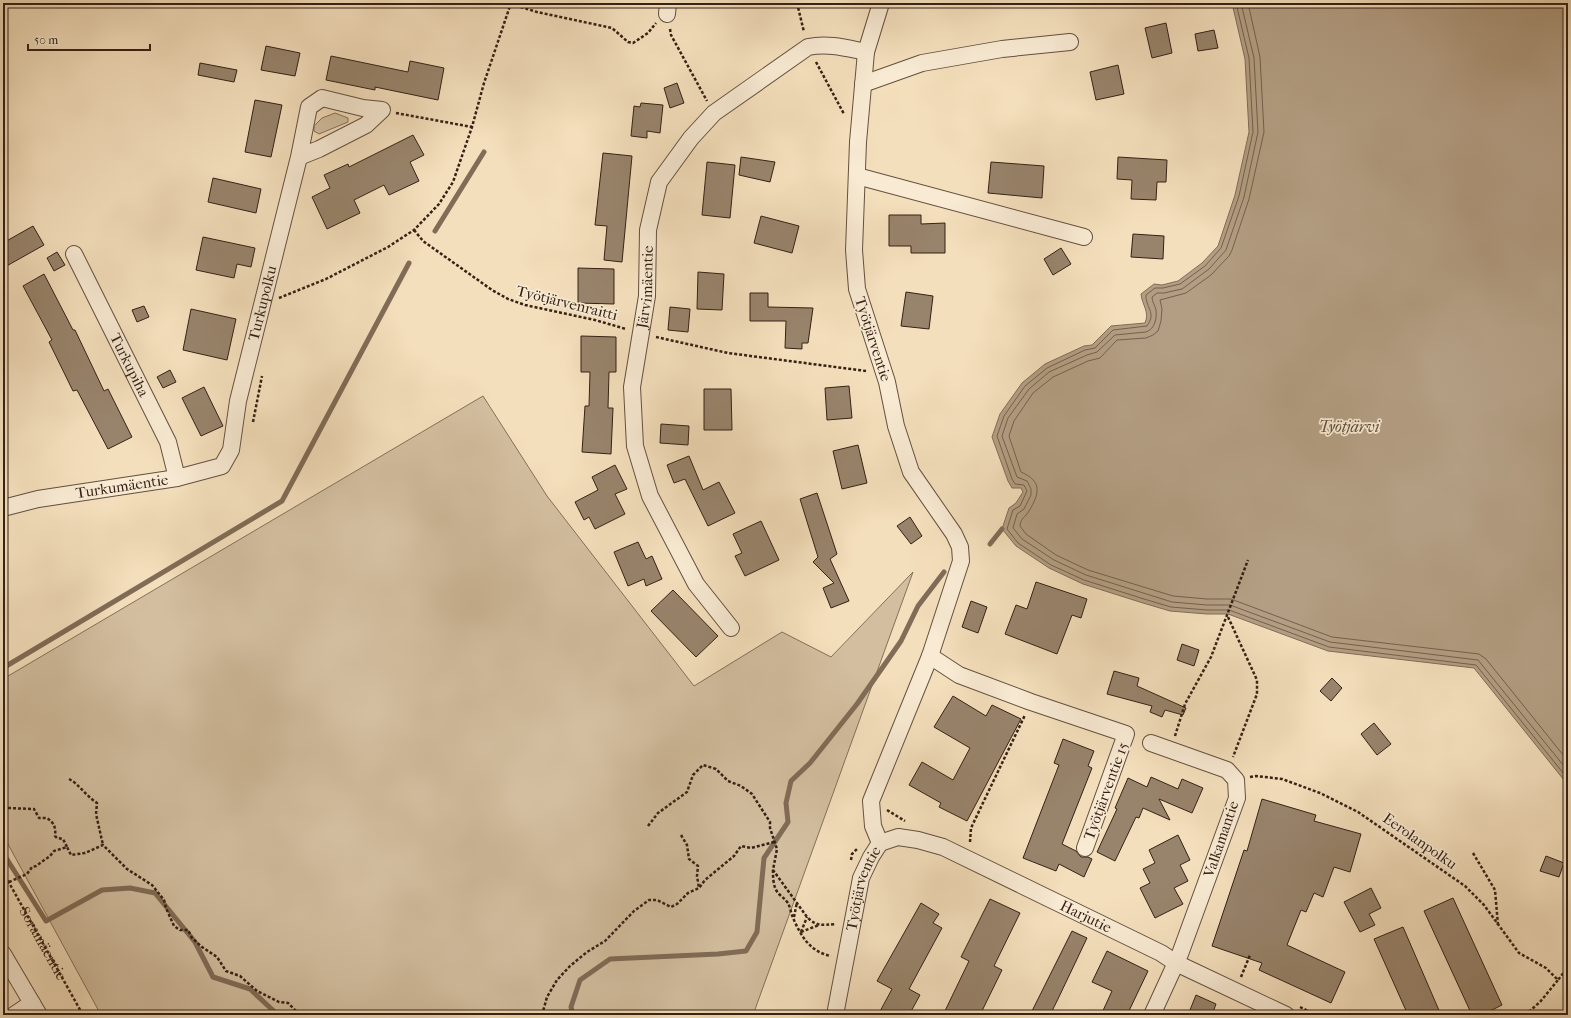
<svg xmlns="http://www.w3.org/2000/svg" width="1571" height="1018" viewBox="0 0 1571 1018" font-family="'IM FELL French Canon',serif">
  <rect width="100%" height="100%" fill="#f4dfbc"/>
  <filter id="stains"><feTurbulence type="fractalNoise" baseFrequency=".005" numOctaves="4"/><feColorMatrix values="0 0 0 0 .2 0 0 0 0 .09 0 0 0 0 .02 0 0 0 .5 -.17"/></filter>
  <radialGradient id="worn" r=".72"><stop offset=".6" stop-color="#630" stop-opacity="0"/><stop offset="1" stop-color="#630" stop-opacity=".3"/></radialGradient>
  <g fill="#d3bfa0" stroke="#84705a">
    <polygon points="335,113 348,118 348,122 319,134 314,131 314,126 322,118"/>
    <polygon points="483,396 547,496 694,686 782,632 831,657 913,572 753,1015 101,1015 3,835 3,679"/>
  </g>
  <path fill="#b39e83" stroke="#806c57" d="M1232 3H1568V785L1474 668 1328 651 1228 614H1207L1170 611 1143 603 1083 584 1049 568 1016 546 1002 529 1009 508 1016 503 1023 492 1021 488H1012L1008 481 992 437 1000 414 1022 383 1045 364 1084 346 1092 345 1111 326 1145 323C1150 312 1142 305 1141 294L1154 284 1162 285 1178 281 1202 263 1218 246 1235 195 1249 132 1245 59Z"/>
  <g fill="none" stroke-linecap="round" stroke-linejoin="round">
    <g stroke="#74604c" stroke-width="1">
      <path d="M1236 3 1249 58 1253 132 1239 196 1221 248 1205 266 1180 284 1163 288H1155L1146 295C1145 307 1157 312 1147 326L1113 330 1095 348 1085 350 1047 368 1025 386 1004 416 997 436 1012 479 1015 484 1024 485 1027 491 1020 506 1013 510 1007 529 1018 543 1051 565 1084 580 1144 599 1171 607 1207 610H1229L1329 647 1476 665 1568 779"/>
      <path d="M1241 3 1254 58 1258 132 1244 197 1226 250 1209 269 1182 289 1164 293H1157L1152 297C1152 302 1155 305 1156 310 1157 318 1155 329 1146 332L1115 335 1097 352 1087 355 1049 372 1029 389 1008 418 1002 436 1017 477 1027 481 1031 489V495L1024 509 1017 514 1013 528 1022 539 1054 560 1086 575 1172 602 1207 605H1230L1330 642 1478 660 1568 771"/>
      <path d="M1248 3 1260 57 1264 132 1249 199 1232 250 1229 256 1211 275 1186 293 1160 300 1162 309 1161 321 1158 331 1153 335 1146 338 1117 340 1100 358 1088 361 1053 377 1033 393 1014 421 1009 436 1021 472C1042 481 1040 493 1029 511 1025 518 1021 517 1020 526L1026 534 1056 555 1088 570 1173 596 1207 599H1231L1332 637 1479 654 1486 659 1568 761"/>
    </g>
    <g stroke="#806c57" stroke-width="5">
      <polyline points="435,231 484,152"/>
      <polyline points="990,544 1002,529"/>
      <polyline points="3,668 282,501 409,263"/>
      <polyline points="3,853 46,921 102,890 130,888 155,893 195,942 213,977 250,989 278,1015"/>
      <polyline points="573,1015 571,1007 580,980 610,959 718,954 746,951 757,932 764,858 788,822 786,803 791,781 810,763 857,704 901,641 918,606 944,572"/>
    </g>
  </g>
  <g fill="#98846c" stroke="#342115">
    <polygon points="1166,23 1172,53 1152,58 1145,28"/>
    <polygon points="1214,30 1218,48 1198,51 1195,34"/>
    <polygon points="266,46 300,53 295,76 261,70"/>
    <polygon points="331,56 408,72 410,61 444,68 438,100 375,87 375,90 326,80"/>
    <polygon points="200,63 237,70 234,82 198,75"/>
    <polygon points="1118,65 1124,94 1096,100 1090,72"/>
    <polygon points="677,83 684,103 670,108 664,88"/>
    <polygon points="255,100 282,105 271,157 245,152"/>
    <polygon points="641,103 663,105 660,133 647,131 647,138 631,136 634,106 640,107"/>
    <polygon points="413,135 424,155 410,162 419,181 389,195 384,185 354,200 360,213 327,229 312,197 330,188 324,175 348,164 349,167"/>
    <polygon points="603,153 632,156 622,262 604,260 607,226 595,225"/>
    <polygon points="741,157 775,162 770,182 739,175"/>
    <polygon points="1118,157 1167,160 1166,182 1157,182 1156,200 1131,199 1132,180 1117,179"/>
    <polygon points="707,162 735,165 730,218 702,215"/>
    <polygon points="991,162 1044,166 1042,198 988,193"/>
    <polygon points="213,178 261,189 256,213 208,202"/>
    <polygon points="889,215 921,215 921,224 945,223 945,253 911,253 911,246 889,246"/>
    <polygon points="761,216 799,226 792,253 754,243"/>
    <polygon points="33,226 44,245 3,268 3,243"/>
    <polygon points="1133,234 1164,236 1163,259 1131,257"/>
    <polygon points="203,237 255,248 251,267 237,264 234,278 196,270"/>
    <polygon points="1061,248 1071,264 1053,275 1044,259"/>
    <polygon points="57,252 65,265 54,271 47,258"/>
    <polygon points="578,268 614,269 614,304 578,303"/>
    <polygon points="698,272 724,274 722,310 697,309"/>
    <polygon points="44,274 73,330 75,330 104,391 108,389 132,437 108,449 77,390 73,391 49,342 52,340 23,286"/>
    <polygon points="906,292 933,296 929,329 901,326"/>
    <polygon points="750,293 768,293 768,307 813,308 808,343 802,343 802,349 785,348 786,321 750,321"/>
    <polygon points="144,306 149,317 137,322 132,310"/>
    <polygon points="670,307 690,309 688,332 668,330"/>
    <polygon points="191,309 236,319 227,360 183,350"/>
    <polygon points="581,336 616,337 616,372 609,372 608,408 613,408 611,454 582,452 585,406 589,406 590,372 581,372"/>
    <polygon points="170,370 176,382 163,388 157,377"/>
    <polygon points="849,386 852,418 827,420 825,388"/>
    <polygon points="204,387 223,426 201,436 182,398"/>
    <polygon points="704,389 731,389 732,430 704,430"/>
    <polygon points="661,424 689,426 688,445 660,443"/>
    <polygon points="858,445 867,483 842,489 833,451"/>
    <polygon points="689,456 703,490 719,482 735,513 708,526 685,479 674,483 667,465"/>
    <polygon points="615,465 627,489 615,494 625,514 595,529 589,517 584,520 575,502 598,490 592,477"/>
    <polygon points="817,493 837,554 830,559 849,601 831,608 823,588 834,583 813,562 818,557 800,499"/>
    <polygon points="910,517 922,536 911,544 897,526"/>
    <polygon points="761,521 779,560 745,576 735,556 742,553 733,534"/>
    <polygon points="638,542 646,559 652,556 662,579 646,586 644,579 628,586 614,552"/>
    <polygon points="1036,582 1087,599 1081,618 1072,615 1057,654 1005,634 1016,605 1027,609"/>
    <polygon points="673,590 718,636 696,657 651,611"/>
    <polygon points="971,601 987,607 978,633 962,627"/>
    <polygon points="1182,644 1199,650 1194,666 1177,660"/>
    <polygon points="1114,671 1139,678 1137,686 1186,708 1183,715 1165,710 1162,717 1150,712 1152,706 1107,694"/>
    <polygon points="1332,678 1342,688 1331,701 1320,691"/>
    <polygon points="953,696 986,716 992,705 1021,719 967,821 939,807 941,803 909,785 922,762 953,780 970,748 934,727"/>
    <polygon points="1374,723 1391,744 1377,755 1361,734"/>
    <polygon points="1063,739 1094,751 1088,766 1092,768 1062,844 1076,851 1081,857 1088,857 1092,859 1084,877 1059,864 1056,871 1023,858 1059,765 1054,763"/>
    <polygon points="1151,777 1178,789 1182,779 1203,788 1192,813 1159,799 1170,820 1143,808 1139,818 1136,817 1115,861 1097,852 1117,809 1115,808 1128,778 1147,787"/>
    <polygon points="1262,799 1316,815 1314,821 1361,834 1350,872 1334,867 1323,897 1314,893 1306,912 1301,910 1287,945 1345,972 1331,1003 1259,970 1262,963 1212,946 1244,850 1247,851"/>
    <polygon points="1178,835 1190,860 1180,865 1188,881 1174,888 1183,904 1155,918 1140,888 1150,883 1143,869 1155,863 1149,850"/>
    <polygon points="1546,856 1564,863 1559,877 1540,871"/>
    <polygon points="1371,888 1381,908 1369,914 1375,925 1360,932 1344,902"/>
    <polygon points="1453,898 1502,1005 1482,1015 1472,1015 1424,911"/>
    <polygon points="990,899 1020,913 994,966 1002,970 980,1015 943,1015 969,961 961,957"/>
    <polygon points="921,903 939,914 933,923 942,928 909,989 920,995 909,1015 878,1015 892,989 877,981"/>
    <polygon points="1403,927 1441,1015 1408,1015 1374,939"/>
    <polygon points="1072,931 1087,938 1057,1001 1050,1015 1030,1015"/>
    <polygon points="1107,951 1148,971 1127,1015 1101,1015 1112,991 1092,982"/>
    <polygon points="1196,995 1216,1004 1212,1015 1188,1015"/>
  </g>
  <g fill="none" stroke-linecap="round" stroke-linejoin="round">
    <g stroke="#64503f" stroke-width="18">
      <g id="minor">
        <polyline points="667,14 668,3"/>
        <polyline points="863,84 922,63 1002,49 1070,42"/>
        <polyline points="857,176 1084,237"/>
        <path id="s2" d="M74 254 168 442 177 478"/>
        <path id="s3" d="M3 508 38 499 177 478 222 466 231 450 238 401 299 157 319 149 366 125 382 110 363 108 322 98 309 107 299 157"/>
        <path id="s4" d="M731 628 696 584 650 496 635 446 632 387 647 296 648 230 659 182 691 138 714 113 808 47C829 43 846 48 866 52"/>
        <polyline points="930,656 959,675 1031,702 1126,734 1085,848"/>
        <polyline points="1151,743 1227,770 1236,780 1237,798 1180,954 1152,1015"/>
        <polyline points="880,843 873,826 871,801 930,656 961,561 960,547 954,534 911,472 896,426 887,382 857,289 854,250 858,142 866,52 881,3"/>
        <path id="s5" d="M880 843 898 837 918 840 943 847 1161 953 1176 963 1286 1015"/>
        <polyline points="3,954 39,1015"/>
        <polyline points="14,1015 32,1003"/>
        <path id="s6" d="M835 1015 861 878 871 857 880 843"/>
      </g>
    </g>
    <g stroke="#342115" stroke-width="2.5" stroke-dasharray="3 2" stroke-linecap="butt">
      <polyline points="797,3 804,32"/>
      <polyline points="511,4 537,12 612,28 628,42 633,43 648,33 656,23"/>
      <polyline points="670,29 671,35 707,101"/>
      <polyline points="816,62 844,114"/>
      <polyline points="396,113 472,127"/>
      <polyline points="414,230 423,241 492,290 508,299 525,305 595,320 626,329"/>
      <polyline points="279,298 326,279 388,247 414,230 439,204 453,182 472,127 484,83 511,3"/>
      <polyline points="656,337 728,353 866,371"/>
      <polyline points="253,422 262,376"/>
      <polyline points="1228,617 1257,680 1257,694 1233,757"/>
      <polyline points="1175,736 1185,704 1211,657 1248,560"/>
      <polyline points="1250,777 1256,776 1282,779 1320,793 1358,812 1465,886 1484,905 1519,953 1546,968 1558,980 1568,967"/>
      <path d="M69 779C79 784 86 796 97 803L96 814 103 845"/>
      <path d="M8 808 34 809 39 818H47C54 823 56 827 55 836L57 838 63 839 67 847"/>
      <polyline points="887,810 905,821"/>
      <path d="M648 826 658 813 687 792 693 775 703 765 716 769 728 781 741 786 752 794 770 822V828L777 849 773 870 807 917C817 927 822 925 836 924"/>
      <polyline points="681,835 687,845 689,859 698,866 697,876 699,888"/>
      <polyline points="970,842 971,828 1025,715"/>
      <polyline points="1473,853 1495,890 1498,925"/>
      <polyline points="851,860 852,854 857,849"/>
      <path d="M773 870C773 878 773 888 779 894 782 897 785 899 788 903 790 907 791 913 793 918 801 936 810 952 831 956"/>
      <path id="s1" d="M3 872 83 1015"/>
      <polyline points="9,882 27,874 32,867 36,866 50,856 54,851 67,847 71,855 85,853 103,845 127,869 152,885 164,900 166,908 174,926 180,930 188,930 192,938 202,947 217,957 226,971 240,976 257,991 279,1002 288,1003 300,1015"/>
      <polyline points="794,917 797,902"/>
      <polyline points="801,932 819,925"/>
      <polyline points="801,932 807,917"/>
      <polyline points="1241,977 1250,955"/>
      <polyline points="1300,1007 1316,1015"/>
      <polyline points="542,1015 547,997 557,980 570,966 587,952 605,941 634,911 649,900 657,900 671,907 677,904 688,893 699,888 705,880 734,856 741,846 751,848 774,842"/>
      <polyline points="1525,1015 1540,1002 1558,980"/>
    </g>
    <use href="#minor" stroke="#f8ead3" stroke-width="16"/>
  </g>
  <g text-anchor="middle" stroke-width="3.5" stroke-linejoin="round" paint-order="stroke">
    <g font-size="15" fill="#342115" stroke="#f8ead3">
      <text dy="5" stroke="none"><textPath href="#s4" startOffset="368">Järvimäentie</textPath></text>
      <text dy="5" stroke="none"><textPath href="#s3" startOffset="392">Turkupolku</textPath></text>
      <text transform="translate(567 303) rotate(14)" y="5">Työtjärvenraitti</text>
      <text transform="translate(873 339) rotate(72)" y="5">Työtjärventie</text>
      <text dy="5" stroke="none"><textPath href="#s2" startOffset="124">Turkupiha</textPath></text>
      <text dy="5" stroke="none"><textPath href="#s3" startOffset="121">Turkumäentie</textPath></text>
      <text transform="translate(1106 791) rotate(-70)" y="5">Työtjärventie 15</text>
      <text transform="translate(1221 839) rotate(-71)" y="5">Valkamantie</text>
      <text transform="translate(1420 841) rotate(35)" y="5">Eerolanpolku</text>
      <text dy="5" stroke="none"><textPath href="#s6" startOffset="130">Työtjärventie</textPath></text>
      <text dy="5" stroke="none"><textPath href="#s5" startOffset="224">Harjutie</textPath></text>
      <text dy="5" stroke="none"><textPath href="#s1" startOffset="82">Soramäentie</textPath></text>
    </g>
    <g font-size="16" font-style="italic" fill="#604d3c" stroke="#f8ead3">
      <text x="1349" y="432">Työtjärvi</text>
    </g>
  </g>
  <rect width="1571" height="1018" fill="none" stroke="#f4dfbc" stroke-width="16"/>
  <rect x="4" y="4" width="1563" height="1010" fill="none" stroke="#342115" stroke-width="2"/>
  <rect x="8" y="8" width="1555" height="1002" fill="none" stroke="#342115"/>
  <path d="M28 44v6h122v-6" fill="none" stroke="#342115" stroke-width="2"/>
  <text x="34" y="44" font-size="12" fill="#342115" stroke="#f8ead3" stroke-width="3" paint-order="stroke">50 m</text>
  <rect width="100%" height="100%" filter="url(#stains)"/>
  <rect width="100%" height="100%" fill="url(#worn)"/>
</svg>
